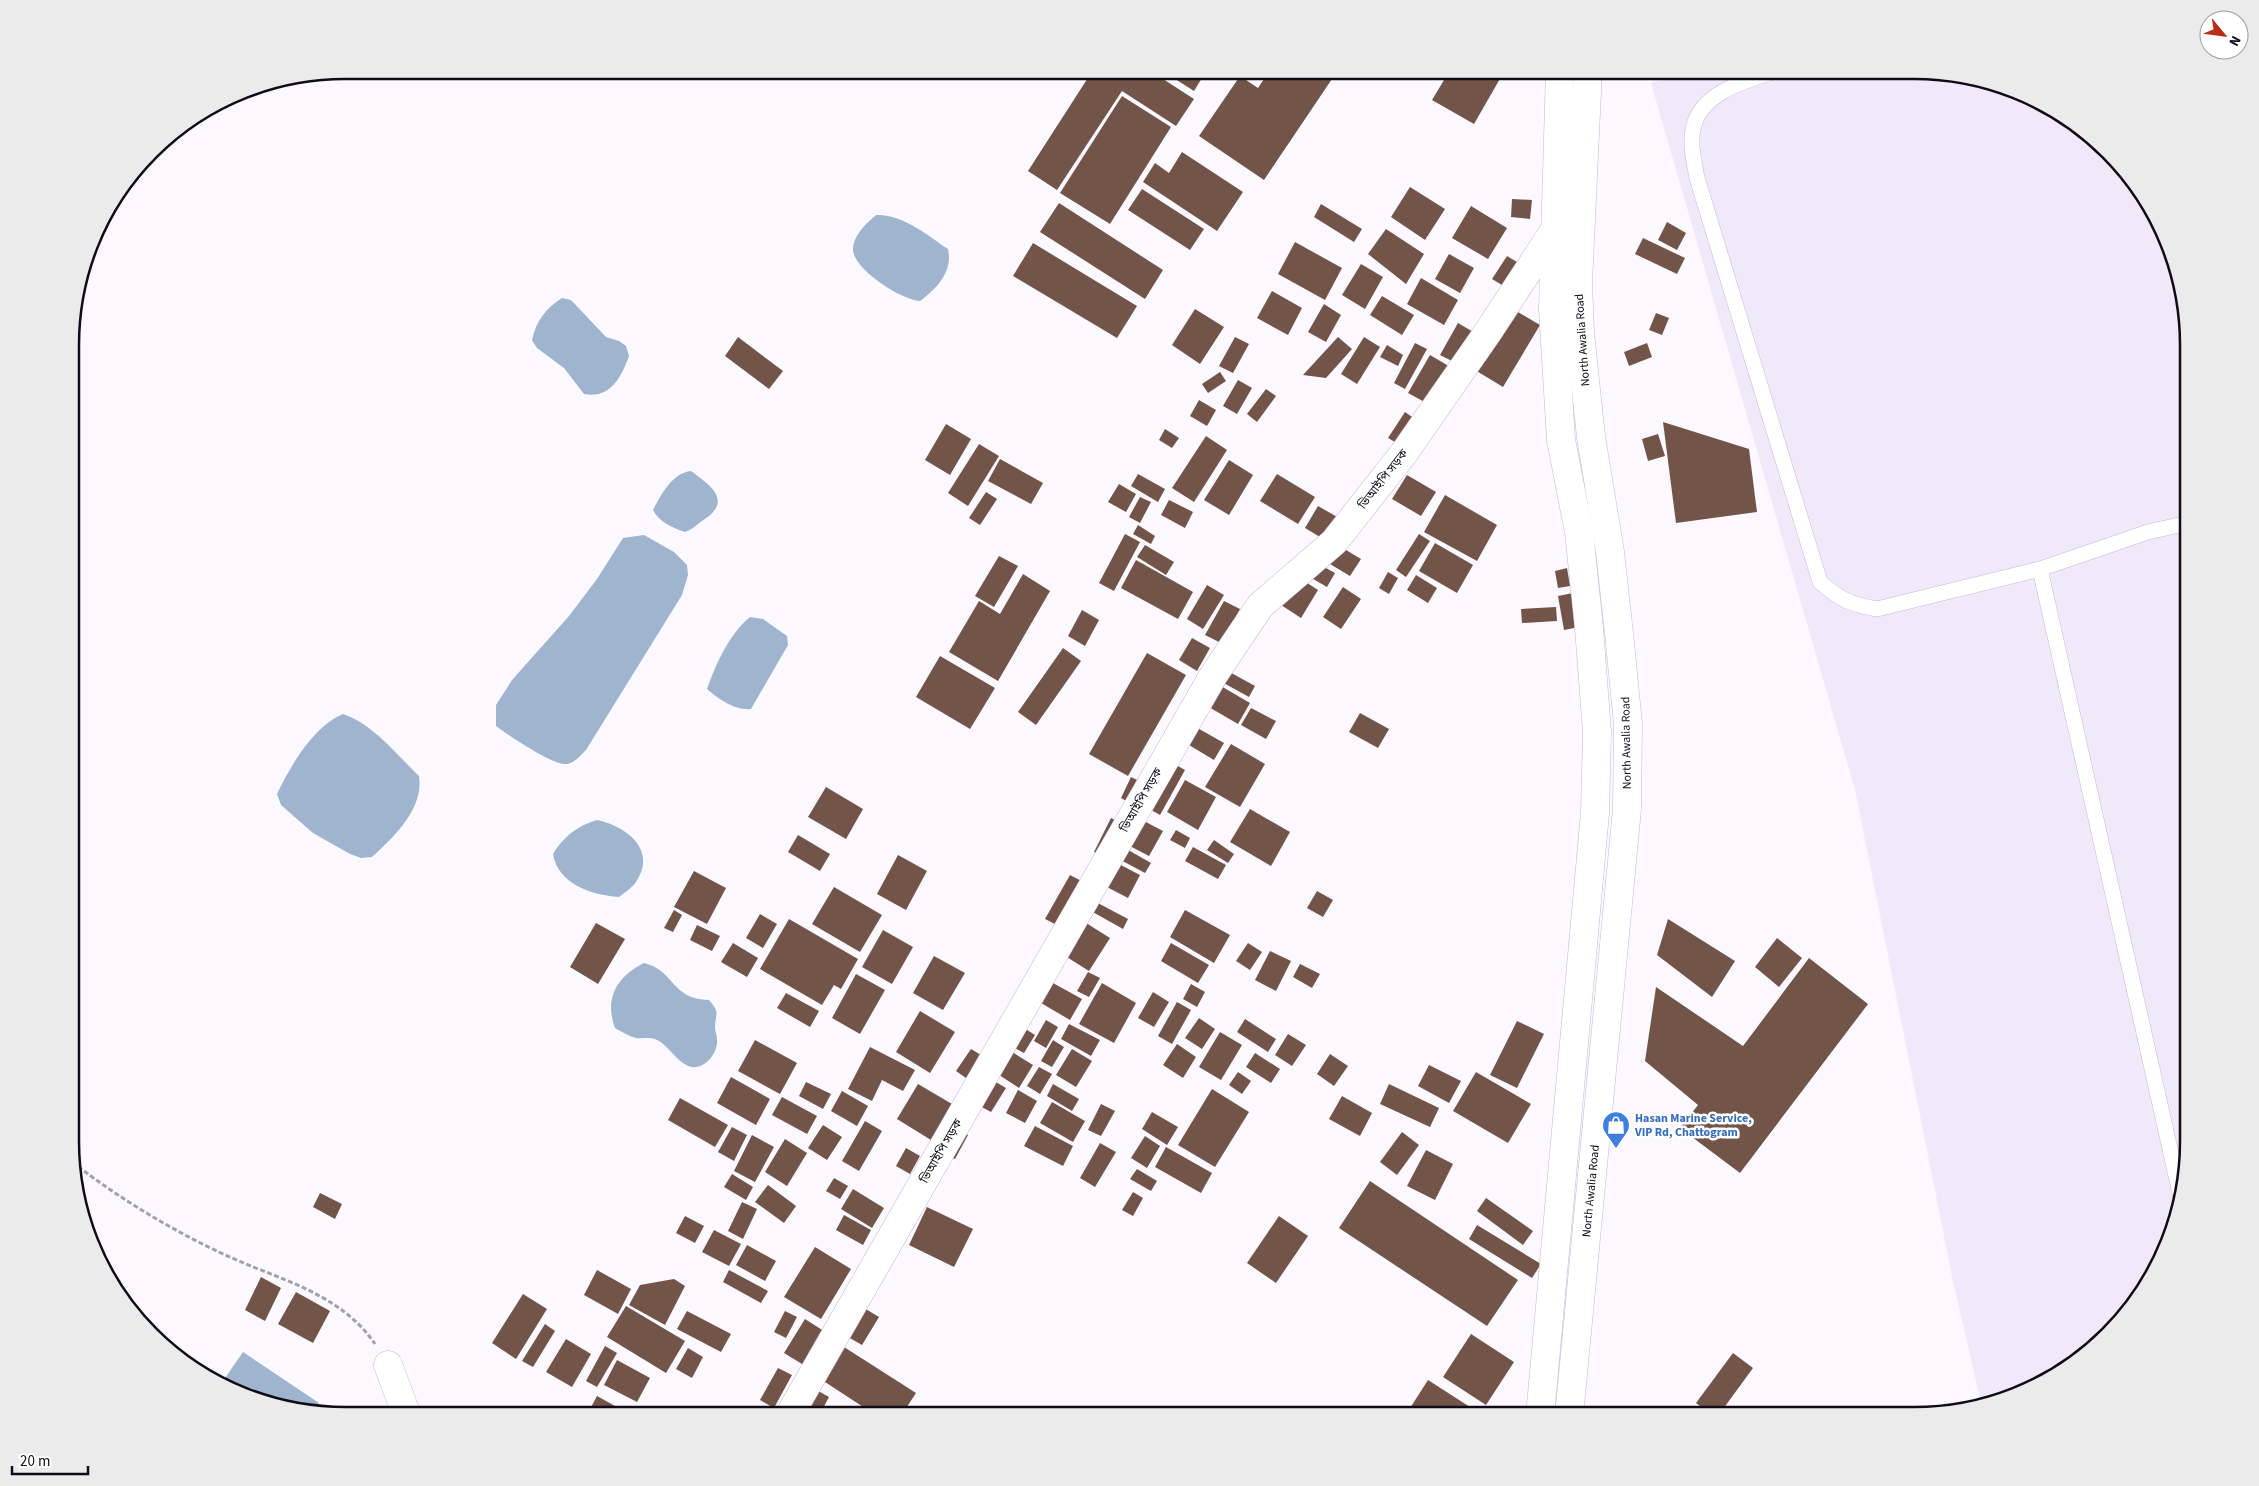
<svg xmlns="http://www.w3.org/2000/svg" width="2259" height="1486" viewBox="0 0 2259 1486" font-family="'Source Sans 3','Noto Sans Bengali',sans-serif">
  <rect width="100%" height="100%" fill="#fbf8ff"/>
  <polygon fill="#f0e9f9" points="1687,70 1915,70 2002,84 2067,116 2121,163 2152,207 2180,273 2188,327 2188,1159 2175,1229 2143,1294 2096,1348 2052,1379 1986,1407 1982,1407 1953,1281 1855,790 1651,83"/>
  <g fill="#9fb4cf">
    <path d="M876 215C903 214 927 235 948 249 953 272 937 288 920 301 902 300 854 270 853 250 853 235 866 224 876 215Z"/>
    <path d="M562 298 571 300 606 337 619 341 626 346 629 356C621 378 610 399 584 394L564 368 537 348 532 340C536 321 546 308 562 298Z"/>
    <path d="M691 471C711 486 734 501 702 521 696 525 692 530 685 532 673 528 659 522 653 510 661 495 672 473 691 471Z"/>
    <path d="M644 535 674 552 687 565 688 575 682 595 586 750C580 756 573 765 564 764 550 763 508 735 496 726V705L512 680 569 616 597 579 623 538Z"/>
    <path d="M750 617 763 619 787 636 788 645 751 709C736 711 718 699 707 689 715 665 730 633 750 617Z"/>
    <path d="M343 714C373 724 396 754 419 776 424 809 394 837 372 857L361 858 350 854 313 833 281 805 277 794C291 765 313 727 343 714Z"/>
    <path d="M597 820C626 826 658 850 636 882 632 888 624 893 619 897 591 895 558 884 553 854 564 836 577 826 597 820Z"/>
    <path d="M644 963C676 971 670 999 709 1000 721 1014 715 1013 715 1028 715 1031 717 1035 717 1039 718 1046 714 1055 709 1060 687 1081 674 1050 659 1041 651 1036 644 1039 636 1038 629 1036 622 1032 615 1028 604 999 617 976 644 963Z"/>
    <polygon points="243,1352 319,1403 315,1411 257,1402 221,1384"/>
  </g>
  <g fill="#735449">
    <polygon points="1093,70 1149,70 1194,99 1176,126 1122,91 1057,190 1028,171"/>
    <polygon points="1161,70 1200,70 1205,73 1194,91"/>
    <polygon points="1270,70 1325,70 1334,76 1264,180 1199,136 1240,76 1258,88"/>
    <polygon points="1450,70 1505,70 1474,124 1432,100"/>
    <polygon points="1122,96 1171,127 1110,224 1060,193"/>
    <polygon points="1182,152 1243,192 1217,231 1143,182 1155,163 1169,173"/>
    <polygon points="1410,187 1445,209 1425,240 1391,217"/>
    <polygon points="1142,189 1204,229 1190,250 1128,210"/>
    <polygon points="1512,199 1532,200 1530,219 1511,217"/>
    <polygon points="1059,203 1163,270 1145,299 1040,232"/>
    <polygon points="1321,204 1362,229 1354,242 1314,217"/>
    <polygon points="1471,206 1507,228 1488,259 1452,238"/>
    <polygon points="1667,222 1686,233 1677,250 1658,240"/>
    <polygon points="1386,229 1424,254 1406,284 1368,254"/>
    <polygon points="1643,238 1685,258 1677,274 1635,254"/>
    <polygon points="1295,242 1342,268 1325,300 1278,274"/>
    <polygon points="1033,243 1137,306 1117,338 1013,276"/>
    <polygon points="1449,254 1474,268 1460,293 1435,279"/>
    <polygon points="1507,256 1517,262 1502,285 1492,279"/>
    <polygon points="1361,264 1383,277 1365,309 1342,295"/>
    <polygon points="1421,278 1458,300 1444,325 1407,304"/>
    <polygon points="1272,291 1302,308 1288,335 1257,318"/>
    <polygon points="1382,296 1414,315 1402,335 1370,315"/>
    <polygon points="1324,304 1341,315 1326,342 1308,332"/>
    <polygon points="1511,308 1540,325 1503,387 1475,370"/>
    <polygon points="1195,309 1224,327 1200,364 1172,345"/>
    <polygon points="1656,313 1669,318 1662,335 1649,330"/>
    <polygon points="1458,323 1475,333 1458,364 1440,355"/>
    <polygon points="738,337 783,371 769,389 725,356"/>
    <polygon points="1235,337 1249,344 1233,373 1219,366"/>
    <polygon points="1338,337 1352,349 1326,378 1303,375"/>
    <polygon points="1364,337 1380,347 1357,384 1341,374"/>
    <polygon points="1415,343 1427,349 1405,389 1394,383"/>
    <polygon points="1647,343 1652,357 1629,366 1624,352"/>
    <polygon points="1387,345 1403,355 1398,366 1380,357"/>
    <polygon points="1430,355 1452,368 1430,405 1408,393"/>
    <polygon points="1220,372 1226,381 1208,393 1202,384"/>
    <polygon points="1238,380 1252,388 1237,414 1223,406"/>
    <polygon points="1266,389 1276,396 1257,422 1247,414"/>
    <polygon points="1199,400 1216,410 1207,426 1190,416"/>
    <polygon points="1405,412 1418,421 1402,446 1388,438"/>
    <polygon points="1663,422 1749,449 1757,512 1676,523"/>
    <polygon points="946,424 971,439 950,475 925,460"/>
    <polygon points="1165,429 1179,438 1172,448 1159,440"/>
    <polygon points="1658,434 1665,456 1648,461 1642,439"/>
    <polygon points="1206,436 1227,450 1194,502 1172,488"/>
    <polygon points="979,444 999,456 968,506 948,493"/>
    <polygon points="1000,459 1043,483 1031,504 988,481"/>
    <polygon points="1229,460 1253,475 1229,515 1204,500"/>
    <polygon points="1138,474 1165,489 1158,502 1131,486"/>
    <polygon points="1277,474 1315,497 1298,524 1260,501"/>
    <polygon points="1407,475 1436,492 1421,516 1392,499"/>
    <polygon points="1119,484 1136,494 1126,512 1108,502"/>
    <polygon points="986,492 997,499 980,525 969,518"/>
    <polygon points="1445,495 1497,525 1477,561 1424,532"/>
    <polygon points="1140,497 1151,502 1140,523 1129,517"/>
    <polygon points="1169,500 1193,512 1185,528 1161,515"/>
    <polygon points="1318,506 1339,518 1325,540 1305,528"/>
    <polygon points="1138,525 1155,536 1151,544 1133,534"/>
    <polygon points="1125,534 1140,542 1114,591 1099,583"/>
    <polygon points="1419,534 1430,541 1406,577 1396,570"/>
    <polygon points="1435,543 1473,565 1457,593 1419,571"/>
    <polygon points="1336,544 1361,559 1350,576 1325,561"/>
    <polygon points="1145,545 1174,562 1166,575 1137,557"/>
    <polygon points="999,556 1018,566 994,607 975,596"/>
    <polygon points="1136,560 1193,592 1178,619 1121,588"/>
    <polygon points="1315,562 1335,573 1327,587 1308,576"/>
    <polygon points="1567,568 1570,586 1558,588 1555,571"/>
    <polygon points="1388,572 1398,578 1389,594 1379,588"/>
    <polygon points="1023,574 1050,591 998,681 949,652 979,601 1000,614"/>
    <polygon points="1416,575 1437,588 1428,603 1407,590"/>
    <polygon points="1298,577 1318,590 1301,618 1281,605"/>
    <polygon points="1207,585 1224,595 1203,629 1187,619"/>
    <polygon points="1343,587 1361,599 1341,629 1323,617"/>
    <polygon points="1573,593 1579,627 1564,630 1558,596"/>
    <polygon points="1224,601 1240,609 1221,643 1205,635"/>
    <polygon points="1556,607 1557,621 1522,623 1521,609"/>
    <polygon points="1082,610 1099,620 1085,646 1068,636"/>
    <polygon points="1192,638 1210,648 1197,671 1179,660"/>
    <polygon points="1063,648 1081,661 1036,725 1018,712"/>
    <polygon points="1147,653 1186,675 1128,776 1089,754"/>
    <polygon points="940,656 995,688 970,729 916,697"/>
    <polygon points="1226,670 1255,686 1249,697 1220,681"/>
    <polygon points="1214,682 1250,703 1238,724 1202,703"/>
    <polygon points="1251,708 1276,721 1266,739 1241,725"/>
    <polygon points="1360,713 1389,729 1378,748 1349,732"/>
    <polygon points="1194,726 1224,743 1214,760 1184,742"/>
    <polygon points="1231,744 1265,764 1240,807 1205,787"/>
    <polygon points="1169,761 1185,770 1160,815 1144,806"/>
    <polygon points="1131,777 1143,783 1132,804 1121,798"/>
    <polygon points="1185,780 1216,797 1198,830 1167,812"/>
    <polygon points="826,787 863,809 846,839 808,817"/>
    <polygon points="1250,809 1290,832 1271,866 1230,842"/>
    <polygon points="1111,818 1123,824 1106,858 1094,852"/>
    <polygon points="1140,819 1163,831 1149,856 1126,844"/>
    <polygon points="1176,830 1190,838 1185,848 1170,840"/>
    <polygon points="798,835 830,854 820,871 788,852"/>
    <polygon points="1214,840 1234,854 1228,863 1207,850"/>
    <polygon points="1123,847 1151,863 1145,873 1117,858"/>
    <polygon points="1193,847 1226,865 1218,879 1185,861"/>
    <polygon points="898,855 927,871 906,910 877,894"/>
    <polygon points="1115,862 1140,875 1128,898 1103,885"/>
    <polygon points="694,871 726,888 707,924 674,907"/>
    <polygon points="1070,875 1087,884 1063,928 1045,919"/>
    <polygon points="834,887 882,915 860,952 812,924"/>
    <polygon points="1317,891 1333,900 1323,917 1307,908"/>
    <polygon points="1096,902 1128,919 1123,929 1091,911"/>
    <polygon points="674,910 682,915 673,932 664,928"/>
    <polygon points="1185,910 1230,935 1214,963 1170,937"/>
    <polygon points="760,914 777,924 763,948 746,938"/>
    <polygon points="789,919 858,959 841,989 834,985 822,1005 760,969"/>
    <polygon points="1668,919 1735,961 1712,997 1657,955"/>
    <polygon points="1083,921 1110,938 1089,971 1062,954"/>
    <polygon points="596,923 625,939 598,984 570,967"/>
    <polygon points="697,925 720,936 712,951 690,940"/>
    <polygon points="883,930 913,947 892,984 862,967"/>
    <polygon points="1777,938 1802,958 1779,987 1755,967"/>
    <polygon points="733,943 758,958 747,977 721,962"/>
    <polygon points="1171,943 1209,965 1198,983 1161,961"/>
    <polygon points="1248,943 1262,952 1250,970 1236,961"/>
    <polygon points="1270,951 1291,961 1276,991 1255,980"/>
    <polygon points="934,956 965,973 943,1010 913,993"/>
    <polygon points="1809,958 1868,1004 1740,1173 1680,1128 1698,1105 1645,1061 1656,987 1743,1046"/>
    <polygon points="1300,964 1320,974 1312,988 1293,977"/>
    <polygon points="1088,972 1100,978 1089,997 1077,991"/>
    <polygon points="856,974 885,990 860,1034 832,1018"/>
    <polygon points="1053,983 1082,999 1070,1020 1041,1003"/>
    <polygon points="1102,983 1136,1003 1114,1043 1079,1024"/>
    <polygon points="1191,984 1205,992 1197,1007 1183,999"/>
    <polygon points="1153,992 1169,1002 1154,1027 1138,1018"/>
    <polygon points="786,993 819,1011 810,1027 777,1008"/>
    <polygon points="1177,1002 1191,1010 1172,1044 1158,1036"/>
    <polygon points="920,1011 955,1032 930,1073 896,1052"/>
    <polygon points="1199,1018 1215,1029 1202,1049 1185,1038"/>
    <polygon points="1245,1019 1276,1039 1268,1052 1237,1032"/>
    <polygon points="1046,1020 1058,1027 1046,1048 1034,1041"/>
    <polygon points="1517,1021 1544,1034 1517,1088 1490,1075"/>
    <polygon points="1069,1024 1100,1040 1091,1056 1061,1039"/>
    <polygon points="1024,1028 1035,1035 1024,1053 1013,1047"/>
    <polygon points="1220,1032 1242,1045 1221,1080 1199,1067"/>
    <polygon points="1288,1034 1306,1045 1292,1066 1275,1055"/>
    <polygon points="755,1040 797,1063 780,1094 738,1071"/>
    <polygon points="1053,1040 1064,1047 1052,1067 1041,1061"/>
    <polygon points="1177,1044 1196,1057 1183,1078 1163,1065"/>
    <polygon points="870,1047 915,1070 903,1091 882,1080 872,1101 848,1089"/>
    <polygon points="971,1049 981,1055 966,1078 956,1071"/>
    <polygon points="1072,1049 1092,1061 1076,1087 1056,1075"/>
    <polygon points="1009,1050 1033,1065 1019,1088 996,1073"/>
    <polygon points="1255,1053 1280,1069 1271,1083 1246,1067"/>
    <polygon points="1330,1054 1348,1066 1334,1086 1317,1074"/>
    <polygon points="1429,1065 1461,1081 1449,1103 1418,1086"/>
    <polygon points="1039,1067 1052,1074 1040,1094 1027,1086"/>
    <polygon points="1238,1072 1251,1081 1242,1094 1229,1085"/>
    <polygon points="1476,1072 1531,1104 1508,1143 1453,1111"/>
    <polygon points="731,1077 770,1099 756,1125 717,1103"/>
    <polygon points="994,1081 1006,1088 991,1112 980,1106"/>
    <polygon points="806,1082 831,1094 823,1109 799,1096"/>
    <polygon points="918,1084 952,1104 931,1140 897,1119"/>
    <polygon points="1053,1084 1079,1099 1072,1111 1047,1096"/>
    <polygon points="1389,1084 1439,1108 1430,1127 1380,1104"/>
    <polygon points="1212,1089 1249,1112 1215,1167 1178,1145"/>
    <polygon points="1018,1090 1037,1101 1025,1123 1006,1113"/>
    <polygon points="842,1091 868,1106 857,1126 831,1111"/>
    <polygon points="1342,1096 1372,1113 1360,1136 1329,1119"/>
    <polygon points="782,1097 817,1116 807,1134 772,1115"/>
    <polygon points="680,1098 728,1125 715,1147 668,1120"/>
    <polygon points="1052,1102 1085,1121 1073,1142 1040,1123"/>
    <polygon points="1101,1104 1115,1111 1101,1136 1088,1130"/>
    <polygon points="1152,1112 1178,1127 1167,1145 1142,1129"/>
    <polygon points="865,1121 882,1131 859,1171 842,1161"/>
    <polygon points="823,1125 842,1137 827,1160 808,1148"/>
    <polygon points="1035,1126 1073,1146 1063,1166 1024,1146"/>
    <polygon points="732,1127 747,1135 734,1161 718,1152"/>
    <polygon points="958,1129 968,1135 955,1159 945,1154"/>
    <polygon points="1402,1132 1419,1145 1397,1175 1380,1162"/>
    <polygon points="752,1135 774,1147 755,1182 734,1171"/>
    <polygon points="1145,1136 1160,1146 1147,1168 1131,1158"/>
    <polygon points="785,1139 807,1153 787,1186 765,1172"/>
    <polygon points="1100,1143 1116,1152 1095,1187 1080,1178"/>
    <polygon points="1166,1147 1212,1173 1201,1193 1155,1167"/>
    <polygon points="906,1148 920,1156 910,1174 896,1166"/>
    <polygon points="1426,1150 1453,1164 1435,1200 1407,1186"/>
    <polygon points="1137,1169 1157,1181 1151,1191 1130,1179"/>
    <polygon points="732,1174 753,1187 746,1200 724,1187"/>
    <polygon points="834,1178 848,1186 840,1199 826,1191"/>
    <polygon points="1370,1181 1518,1280 1487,1326 1339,1228"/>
    <polygon points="768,1185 796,1206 784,1223 755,1202"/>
    <polygon points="853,1189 884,1208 872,1228 841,1209"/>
    <polygon points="1133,1192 1143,1198 1133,1216 1122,1210"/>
    <polygon points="320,1193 342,1204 335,1219 313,1207"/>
    <polygon points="1486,1198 1533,1231 1523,1245 1477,1211"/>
    <polygon points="742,1202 757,1209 743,1239 728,1231"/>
    <polygon points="927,1207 973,1229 954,1267 909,1245"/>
    <polygon points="844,1215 871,1230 863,1245 836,1230"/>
    <polygon points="685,1216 704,1226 695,1243 676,1233"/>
    <polygon points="1279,1216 1308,1236 1276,1283 1247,1263"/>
    <polygon points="1477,1225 1541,1264 1532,1278 1469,1239"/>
    <polygon points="714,1230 741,1244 729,1266 702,1252"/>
    <polygon points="747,1245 776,1261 765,1281 736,1265"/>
    <polygon points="815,1247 851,1269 821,1319 784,1297"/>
    <polygon points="597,1270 631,1289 618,1314 584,1295"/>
    <polygon points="729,1270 768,1291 761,1303 723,1282"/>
    <polygon points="261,1277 281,1288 265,1321 245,1310"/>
    <polygon points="674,1279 685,1286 665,1325 629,1305 640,1285"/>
    <polygon points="296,1292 330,1311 313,1343 278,1324"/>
    <polygon points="523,1294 547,1309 516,1359 492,1343"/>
    <polygon points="626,1306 685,1341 666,1373 607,1337"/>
    <polygon points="864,1308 879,1317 862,1345 848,1337"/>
    <polygon points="687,1311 731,1334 721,1352 677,1329"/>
    <polygon points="785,1311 797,1317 786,1338 774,1332"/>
    <polygon points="805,1319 827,1333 807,1367 784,1353"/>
    <polygon points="545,1324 555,1331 533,1367 522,1361"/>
    <polygon points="1471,1334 1514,1362 1486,1405 1443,1377"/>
    <polygon points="566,1339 591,1354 572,1387 546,1372"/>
    <polygon points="605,1346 617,1353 597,1387 586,1381"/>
    <polygon points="844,1347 916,1393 901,1416 877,1416 822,1380"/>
    <polygon points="688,1348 703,1357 692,1378 676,1369"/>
    <polygon points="1733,1353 1753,1368 1718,1416 1713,1416 1696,1403"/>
    <polygon points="617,1360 650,1378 637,1402 604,1385"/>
    <polygon points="778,1368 792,1375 774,1408 760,1400"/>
    <polygon points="1428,1380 1484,1416 1405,1416"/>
    <polygon points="811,1387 829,1397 819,1416 796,1416"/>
    <polygon points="597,1396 624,1411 622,1416 599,1416 589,1411"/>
    <polygon points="550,1407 565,1416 545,1416"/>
  </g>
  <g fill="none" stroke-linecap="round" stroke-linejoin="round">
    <g stroke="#c4b7d6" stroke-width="16">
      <g id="lane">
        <path d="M1778 70C1749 80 1703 91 1694 125 1689 142 1694 161 1697 178L1820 582C1841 600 1849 604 1877 609L2040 569 2148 532 2188 523"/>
        <polyline points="2040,569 2181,1198"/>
      </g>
    </g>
    <g stroke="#c4b7d6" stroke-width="29">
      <g id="street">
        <polyline points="388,1365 407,1416"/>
        <polyline points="789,1416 1213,676 1260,606 1334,542 1404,453 1488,332 1556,228"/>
      </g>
    </g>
    <g stroke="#c4b7d6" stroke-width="29">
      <g id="primary">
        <polyline points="1540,1416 1595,813 1597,732 1589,628 1579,532 1561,440 1553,309 1560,70"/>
        <path id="s1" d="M1569 1416 1627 809 1628 724 1620 643 1610 552 1591 437 1580 333 1578 283 1588 70"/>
      </g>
    </g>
    <path stroke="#a5a1aa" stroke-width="3" stroke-dasharray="5 2.5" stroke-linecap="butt" d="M72 1162C119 1198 168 1228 221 1253 275 1279 339 1291 375 1344"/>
    <use href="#lane" stroke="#fff" stroke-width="15"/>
    <use href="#street" stroke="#fff" stroke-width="28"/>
    <use href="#primary" stroke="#fff" stroke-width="28"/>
  </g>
  <defs>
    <g id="shop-pin" transform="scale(1.4375)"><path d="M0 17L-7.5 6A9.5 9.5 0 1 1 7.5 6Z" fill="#3f7fe0" stroke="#fff"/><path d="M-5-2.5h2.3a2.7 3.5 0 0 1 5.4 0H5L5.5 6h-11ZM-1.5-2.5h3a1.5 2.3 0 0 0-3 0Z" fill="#fff"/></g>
  </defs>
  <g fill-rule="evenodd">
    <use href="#shop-pin" x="1616" y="1125"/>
  </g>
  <g text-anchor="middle" stroke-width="5" stroke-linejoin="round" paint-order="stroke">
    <g font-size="12" fill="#100b16" stroke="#fff">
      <text transform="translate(1582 340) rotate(-94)" y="4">North Awalia Road</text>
      <text transform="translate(1383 479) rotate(-52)" y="4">ভিআইপি সড়ক</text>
      <text transform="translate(1626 743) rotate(-91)" y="4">North Awalia Road</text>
      <text transform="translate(1141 800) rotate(-60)" y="4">ভিআইপি সড়ক</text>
      <text transform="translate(941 1151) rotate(-60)" y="4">ভিআইপি সড়ক</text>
      <text dy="4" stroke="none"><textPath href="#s1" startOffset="226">North Awalia Road</textPath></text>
    </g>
    <g font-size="12" font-weight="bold" fill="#366cbe" stroke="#fff" text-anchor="start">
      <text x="1635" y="1122">Hasan Marine Service,<tspan x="1635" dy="14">VIP Rd, Chattogram</tspan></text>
    </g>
  </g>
  <path d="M0 0H2259V1486H0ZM345 79H1914A266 266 0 0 1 2180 345V1141A266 266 0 0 1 1914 1407H345A266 266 0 0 1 79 1141V345A266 266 0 0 1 345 79Z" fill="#ecebec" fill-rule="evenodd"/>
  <path fill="none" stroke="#100b16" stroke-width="2.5" d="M345 79H1914A266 266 0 0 1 2180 345V1141A266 266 0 0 1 1914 1407H345A266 266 0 0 1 79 1141V345A266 266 0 0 1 345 79Z"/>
  <g transform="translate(2224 35) rotate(119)"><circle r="24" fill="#ffffff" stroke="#9f9da2"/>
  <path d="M0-4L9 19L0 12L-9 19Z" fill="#ba2e15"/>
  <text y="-8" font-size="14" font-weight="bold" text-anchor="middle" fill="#100b16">N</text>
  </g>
  <path d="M12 1466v8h76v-8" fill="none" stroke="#100b16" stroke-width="2.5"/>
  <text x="20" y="1466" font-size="15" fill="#100b16" stroke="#ffffff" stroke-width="4" paint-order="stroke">20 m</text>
</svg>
